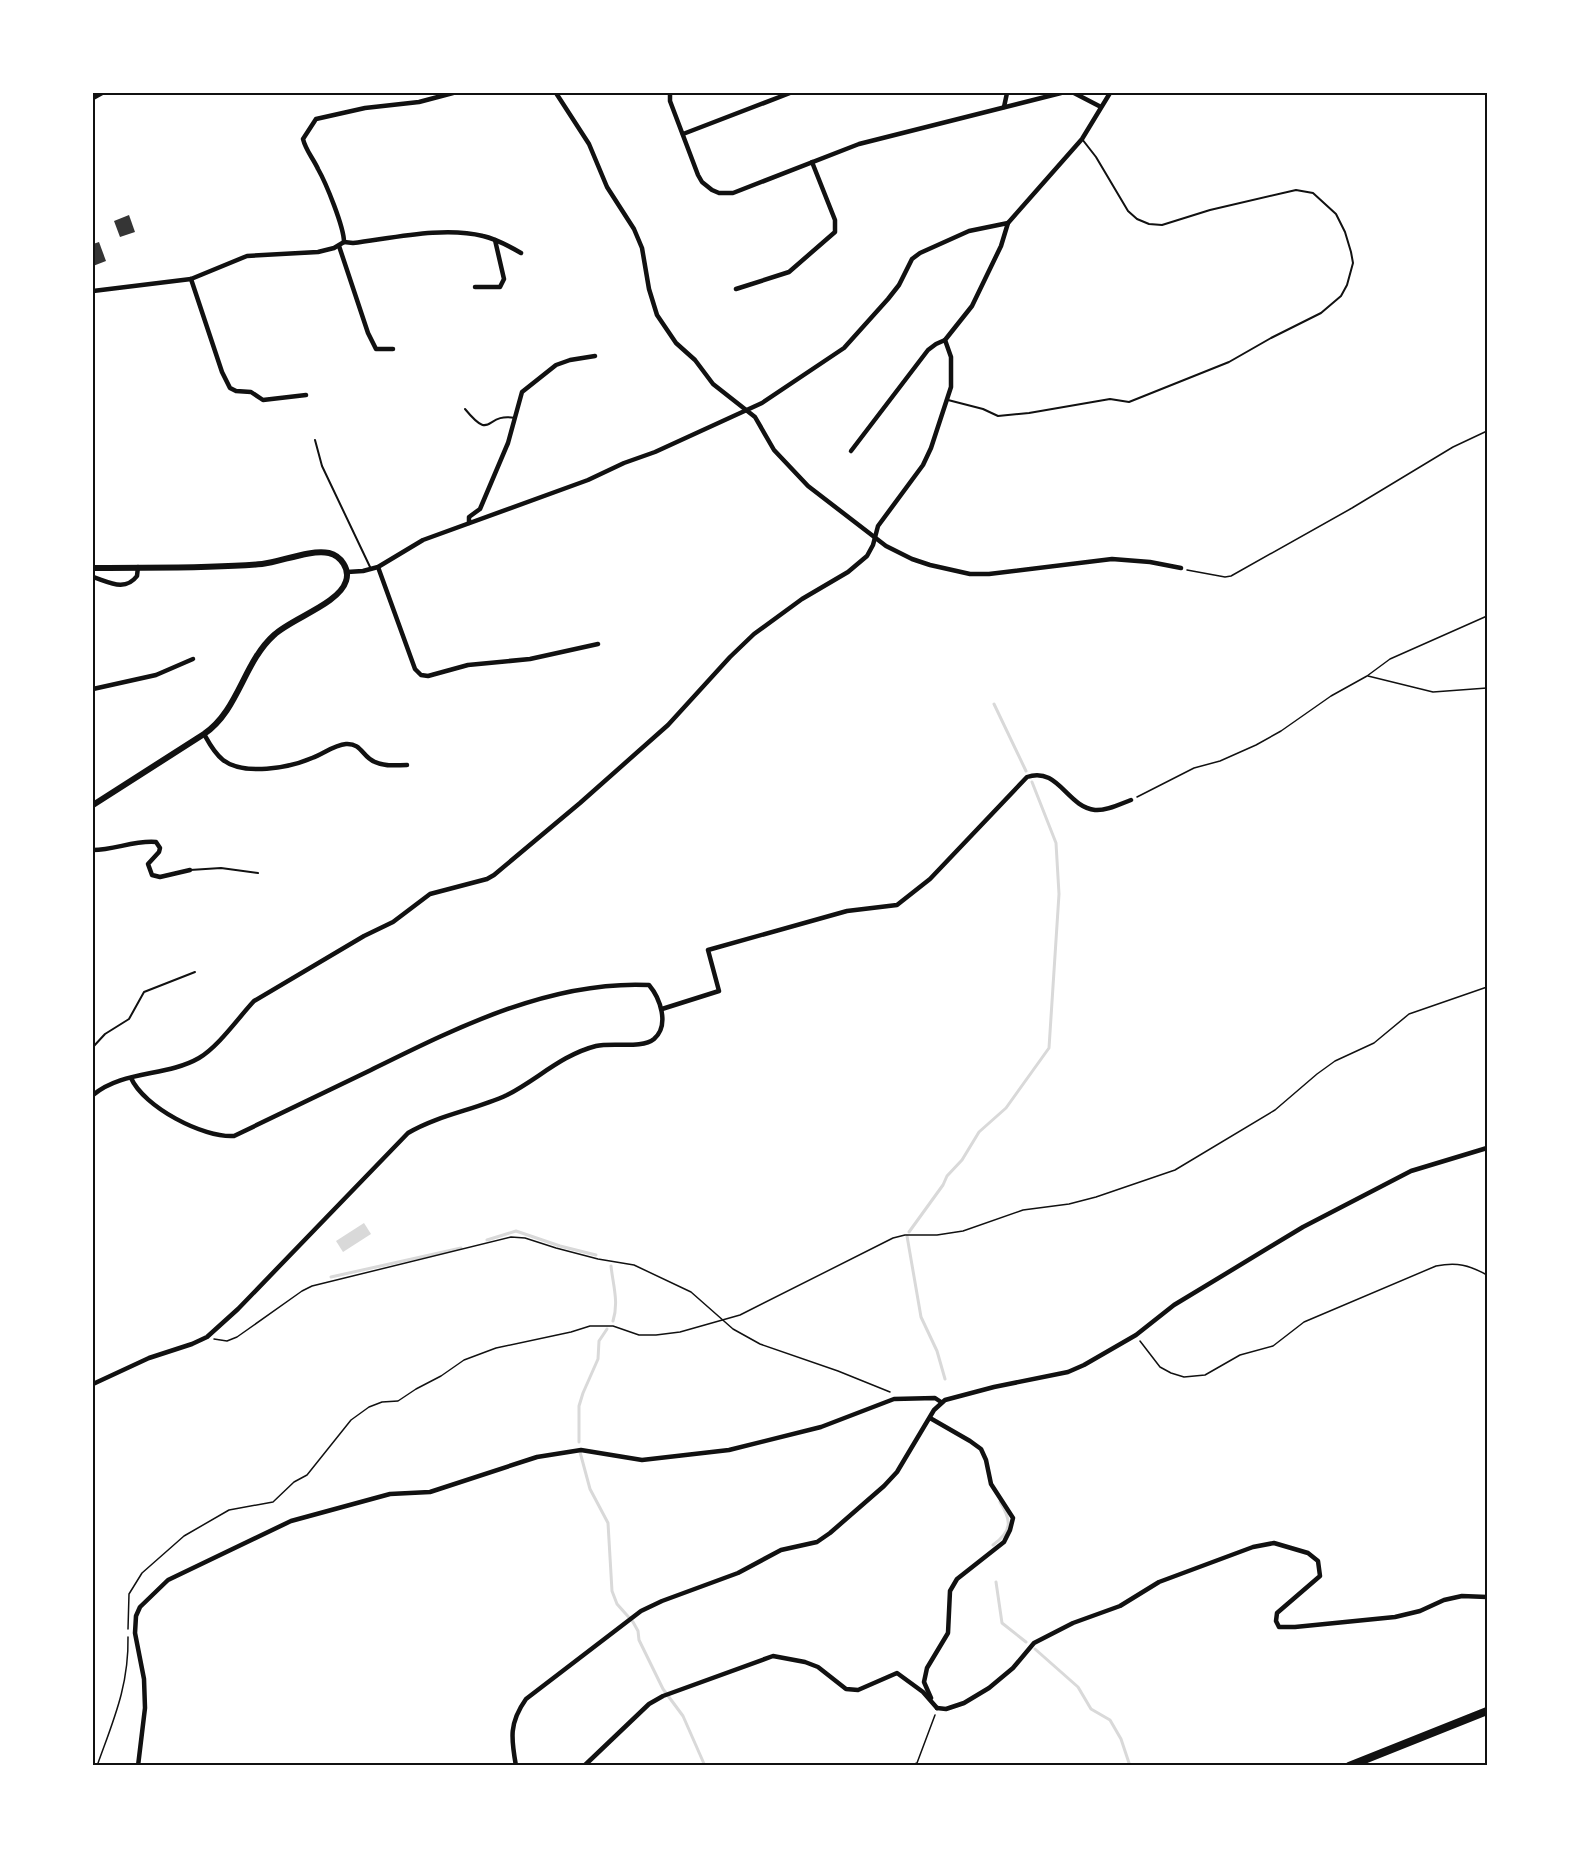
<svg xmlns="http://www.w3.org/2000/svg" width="1580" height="1859" viewBox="0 0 1580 1859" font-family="'DejaVu Sans',sans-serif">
  <rect width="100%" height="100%" fill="#fff"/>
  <polygon fill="#d9d9d9" points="364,1223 371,1234 343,1252 336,1241"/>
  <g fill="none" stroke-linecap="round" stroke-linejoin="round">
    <g stroke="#d9d9d9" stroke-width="3">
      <polyline points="994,704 1026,771"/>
      <polyline points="909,1232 943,1185 947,1176 962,1160 979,1132 1006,1108 1049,1048 1059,894 1056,843 1032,782"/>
      <polyline points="907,1236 921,1317 937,1351 945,1379"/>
      <polyline points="487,1240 516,1231 560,1246 596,1255"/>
      <path d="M611 1266C613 1285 619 1302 613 1321"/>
      <polyline points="331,1277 461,1248"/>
      <polyline points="579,1442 579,1406 583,1393 598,1359 599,1341 607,1329"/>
      <polyline points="580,1452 590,1489 608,1523 612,1591 617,1604 633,1622 638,1631 639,1640 663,1689 683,1716 705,1766"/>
      <path d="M993 1545C1012 1531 1012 1521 1000 1502"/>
      <polyline points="996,1582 1002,1623 1026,1642"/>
      <polyline points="1035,1649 1078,1687 1091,1709 1110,1720 1121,1739 1130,1766"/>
    </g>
  </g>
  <g fill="#353535">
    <polygon points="129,215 135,232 120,237 114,221"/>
    <polygon points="99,242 106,261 93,266 93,244"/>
  </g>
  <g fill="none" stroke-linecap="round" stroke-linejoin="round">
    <g stroke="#111" stroke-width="1.5">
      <polyline points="1187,570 1225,577 1231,576 1352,508 1453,447 1487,431"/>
      <polyline points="1368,676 1433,692 1487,688"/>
      <polyline points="1137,797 1194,768 1220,761 1256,745 1281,731 1331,696 1367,676 1390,659 1487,616"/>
      <polyline points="214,1339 227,1341 237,1337 302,1291 312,1286 511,1237 525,1238 556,1248 598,1259 634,1265 691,1292 733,1329 760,1344 838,1371 890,1392"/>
      <path d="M1140 1341 1160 1367 1171 1373 1184 1377 1205 1375 1240 1355 1273 1346 1304 1322 1436 1266C1457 1262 1469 1265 1487 1275"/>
      <polyline points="128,1629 129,1594 142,1573 184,1536 229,1510 273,1502 294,1482 307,1475 351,1420 369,1407 382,1402 398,1401 416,1389 441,1376 464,1360 496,1348 571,1332 590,1326 613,1326 639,1335 656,1335 680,1332 740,1315 893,1238 905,1235 937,1235 963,1231 1023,1210 1069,1204 1096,1197 1175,1170 1275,1110 1317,1074 1335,1061 1374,1043 1409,1014 1487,987"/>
      <path d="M97 1766C113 1721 129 1686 128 1637"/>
      <polyline points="909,1766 917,1763 935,1715"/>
    </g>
    <g stroke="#111" stroke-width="2">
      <polyline points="948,400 983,409 998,416 1029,413 1110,399 1129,402 1229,362 1271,338 1321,313 1341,296 1347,285 1353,263 1351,252 1345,232 1336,214 1313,193 1296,190 1210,210 1162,225 1149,224 1137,219 1128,211 1096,157 1082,139"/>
      <path d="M465 409C493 443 484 412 515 418"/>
      <polyline points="315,440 322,466 371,569"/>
      <polyline points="190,870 221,868 258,873"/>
      <polyline points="93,1047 105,1034 129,1019 144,992 195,972"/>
    </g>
    <g stroke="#111" stroke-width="4.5">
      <polyline points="556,93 589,144 607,187 634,229 642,248 649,289 657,315 676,343 695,360 713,384 755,417 774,450 808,486 886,546 912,559 930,565 970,574 989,574 1112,559 1150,562 1181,568"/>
      <polyline points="670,93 670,101 698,175 702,182 712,190 719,193 733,193 859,144 1061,93"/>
      <polyline points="1074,93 1101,107"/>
      <polyline points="93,98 102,93"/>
      <polyline points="1004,107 1007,93"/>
      <polyline points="683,134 790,93"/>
      <path d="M344 242 353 243C393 238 444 226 483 236 496 239 509 246 521 253"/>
      <polyline points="339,246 368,333 376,349 393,349"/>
      <polyline points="191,279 222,372 230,388 236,391 251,392 263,400 306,395"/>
      <polyline points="475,287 500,287 504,279 495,240"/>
      <polyline points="736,289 789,272 835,232 835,220 812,162"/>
      <path d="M93 291 191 279 247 256 318 252 334 248 344 242C344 227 326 183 318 169 313 158 306 151 303 139L316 119 365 108 419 102 453 93"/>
      <polyline points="851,451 928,350 936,344 945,340"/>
      <polyline points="469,523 469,517 480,509 508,443 522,392 556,365 570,360 595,356"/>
      <polyline points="378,567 415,669 421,675 428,676 468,665 530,659 598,644"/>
      <polyline points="347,572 363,571 378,567 423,540 588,480 624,463 655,452 762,403 844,348 888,299 899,285 912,259 920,253 969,231 1008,223"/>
      <path d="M93 577C109 582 125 592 137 576L138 567"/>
      <polyline points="93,689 156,675 193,659"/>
      <path d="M204 734C209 743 214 753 223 760 244 776 289 768 312 758 323 754 334 745 346 744 362 743 362 757 375 762 385 767 397 765 407 765"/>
      <path d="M93 850C115 850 134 840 156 842L160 848 159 852 148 864 152 875 160 877 190 870"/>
      <path d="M662 1009 719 991 708 950 847 911 897 905 930 879 1027 777C1058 766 1067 807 1095 810 1107 811 1120 804 1131 800"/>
      <path d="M93 1095C123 1070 166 1077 199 1058 219 1046 238 1018 254 1001L364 936 393 922 430 894 487 879 494 875 580 803 668 725 730 657 754 634 802 599 848 572 867 556 873 545 878 526 923 465 931 448 951 387V357L945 340 972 306 1001 246 1008 223 1082 139 1110 93"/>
      <path d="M93 1384 149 1358 192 1344 207 1337 238 1309 408 1133C438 1115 475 1110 507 1095 537 1080 561 1055 596 1046 612 1042 642 1049 654 1039 670 1025 660 998 649 985 551 980 456 1028 371 1070 326 1092 280 1114 234 1136 203 1138 144 1107 131 1078"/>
      <polyline points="930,1418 970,1441 981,1449 986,1460 991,1484 1013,1518 1010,1530 1004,1542 957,1579 950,1591 948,1633 927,1668 924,1682 931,1698"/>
      <polyline points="937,1708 946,1709 964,1703 989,1688 1013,1668 1034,1643 1073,1623 1120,1606 1159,1582 1253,1547 1274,1543 1308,1553 1318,1561 1320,1576 1277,1613 1276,1621 1279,1627 1295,1627 1395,1617 1420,1611 1444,1600 1462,1596 1487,1597"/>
      <polyline points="138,1766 145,1708 144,1679 135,1633 136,1616 140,1607 168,1580 291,1521 390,1494 430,1492 537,1457 581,1450 642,1460 729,1450 821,1427 894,1399 935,1398 941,1402"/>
      <path d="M516 1766C511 1738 509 1723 526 1699L641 1611 662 1601 738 1573 781 1550 817 1542 830 1533 884 1486 897 1472 934 1410 945 1400 994 1387 1068 1372 1084 1365 1136 1335 1174 1305 1303 1227 1411 1171 1487 1148"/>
      <polyline points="584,1766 649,1704 663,1696 773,1656 805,1662 818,1667 846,1689 858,1690 897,1673 923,1692 937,1708"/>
    </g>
    <path stroke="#111" stroke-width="6" d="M93 568C149 567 206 569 262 564 281 562 310 549 329 553 341 556 350 569 346 581 339 604 292 618 274 635 243 663 239 710 204 734L93 805"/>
    <polyline stroke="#111" stroke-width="8" points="1349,1766 1487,1711"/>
  </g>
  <rect width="1580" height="1859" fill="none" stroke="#ffffff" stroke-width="189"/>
  <rect x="94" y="94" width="1392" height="1670" fill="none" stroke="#111" stroke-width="2"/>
</svg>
